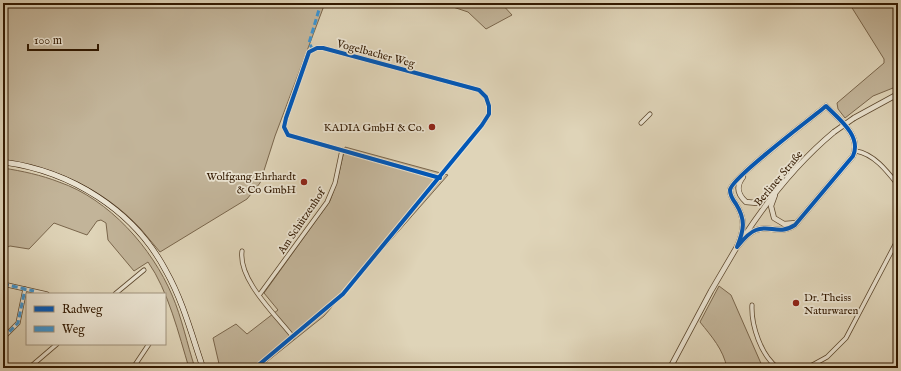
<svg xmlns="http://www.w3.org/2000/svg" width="901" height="371" viewBox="0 0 901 371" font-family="'IM FELL English',serif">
  <rect width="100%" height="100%" fill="#dfd4b8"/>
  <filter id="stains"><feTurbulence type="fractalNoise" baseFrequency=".005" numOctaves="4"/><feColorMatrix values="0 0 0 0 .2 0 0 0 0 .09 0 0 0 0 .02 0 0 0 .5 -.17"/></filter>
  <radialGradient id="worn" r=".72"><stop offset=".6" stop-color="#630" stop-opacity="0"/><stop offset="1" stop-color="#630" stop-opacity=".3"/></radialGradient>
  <g fill="#c2b499" stroke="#7a664c">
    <path d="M3 3H325L275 136 260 183 247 199 160 252C153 244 147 236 140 228 104 190 55 166 3 161Z"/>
    <polygon points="441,3 501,3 512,15 486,29 468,12"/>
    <polygon points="849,3 898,3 898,86 873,96 845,118 838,109 837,103 884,63 884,59"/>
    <polygon points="345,147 448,175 324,316 259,368 220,368 213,338 236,324 247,334 278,310 264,293 330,201 337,181"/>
    <path d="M3 168C22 171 41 175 59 182 109 199 152 248 172 295 182 318 187 344 195 368H189C179 335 168 290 148 262L134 271 108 240 106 223 101 220 97 221 87 235 54 223 29 249 10 246 3 249Z"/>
    <path d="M719 286 731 295 763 368H727C723 349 712 337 700 322Z"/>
  </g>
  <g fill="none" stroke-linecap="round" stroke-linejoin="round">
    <g stroke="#5d482e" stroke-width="5">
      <g id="minor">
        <polyline points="641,123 650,114"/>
        <path d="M856 151C874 154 887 171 898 185"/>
        <path d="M242 251C238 280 276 315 293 337"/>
        <polyline points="3,284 47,294"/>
        <polyline points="115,294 144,270"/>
        <polyline points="260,294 327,202 335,183 342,150"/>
        <path d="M752 305C751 325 761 356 778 368"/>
        <polyline points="3,338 18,323 25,289"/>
        <polyline points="29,368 57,344"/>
        <polyline points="133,368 149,344"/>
        <polyline points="255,368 343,294 482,125 489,114 489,106 486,97 479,90 323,48 317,48 309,52 286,118 284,127 288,135 440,178"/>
        <polyline points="807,368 827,357 846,338 898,239"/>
      </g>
    </g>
    <g stroke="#5d482e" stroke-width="6">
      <g id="tertiary">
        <path d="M826 106C839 119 862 136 853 156L795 225C778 236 770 224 756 230 748 233 742 241 737 247 744 230 746 220 736 204 733 200 730 196 730 190 731 178 812 118 826 106Z"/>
        <polyline points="854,118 898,94"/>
        <path d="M743 177C736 186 737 194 746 202L757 203 772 193"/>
        <polyline points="775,195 771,206 774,218 784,224 796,223"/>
        <path d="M743 238C769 198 798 162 834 132"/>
        <polyline points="670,368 711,291 738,245"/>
      </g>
    </g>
    <g stroke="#321900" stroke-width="6">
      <path id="secondary" d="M3 162C71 171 134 210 166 271 183 301 192 336 203 368"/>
    </g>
    <use href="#minor" stroke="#eae3d1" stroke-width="3.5"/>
    <use href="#tertiary" stroke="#eae3d1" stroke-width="4.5"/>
    <use href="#secondary" stroke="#eae3d1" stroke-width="5"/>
    <g stroke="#5d482e" stroke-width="6" stroke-linecap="butt">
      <polyline id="tertiary-bridge" points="834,132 854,118"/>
    </g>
    <use href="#tertiary-bridge" stroke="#eae3d1" stroke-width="4.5"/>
    <g stroke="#3d93d0" stroke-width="3" stroke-dasharray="6 3" stroke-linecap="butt">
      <polyline points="313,50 309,43 321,3"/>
      <polyline points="3,284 34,291"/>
      <polyline points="3,338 18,323 25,289"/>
    </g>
    <g stroke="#eae3d1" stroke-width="6">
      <g id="cycleway">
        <path d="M826 106C839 119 862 136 853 156L795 225C778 236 770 224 756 230 748 233 742 241 737 247 744 230 746 220 736 204 733 200 730 196 730 190 731 178 812 118 826 106Z"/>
        <polyline points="255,368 343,294 482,125 489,114 489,106 486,97 479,90 323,48 317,48 309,52 286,118 284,127 288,135 440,178"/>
      </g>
    </g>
    <use href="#cycleway" stroke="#0057b8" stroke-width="4"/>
  </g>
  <g fill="#8f2418" stroke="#eae3d1" stroke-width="1.5">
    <circle cx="432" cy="127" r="4"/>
    <circle cx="304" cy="182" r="4"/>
    <circle cx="796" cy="303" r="4"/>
  </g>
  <g text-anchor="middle" stroke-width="3.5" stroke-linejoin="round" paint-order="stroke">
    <g font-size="11" fill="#321900" stroke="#eae3d1">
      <text transform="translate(376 53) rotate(15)" y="4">Vogelbacher Weg</text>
      <text transform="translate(778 178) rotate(-50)" y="4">Berliner Straße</text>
      <text transform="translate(301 221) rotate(-56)" y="4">Am Schützenhof</text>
    </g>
    <g font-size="11" fill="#321900" stroke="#eae3d1" text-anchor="end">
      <text x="424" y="131">KADIA GmbH &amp; Co.</text>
      <text x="296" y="180">Wolfgang Ehrhardt<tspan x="296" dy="13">&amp; Co GmbH</tspan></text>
      <text x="804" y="301" text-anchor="start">Dr. Theiss<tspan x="804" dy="13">Naturwaren</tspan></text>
    </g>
  </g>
  <rect width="901" height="371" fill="none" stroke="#dfd4b8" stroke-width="16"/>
  <rect x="4" y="4" width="893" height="363" fill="none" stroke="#321900" stroke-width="2"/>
  <rect x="8" y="8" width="885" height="355" fill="none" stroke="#321900"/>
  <rect x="26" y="293" width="140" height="52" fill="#eae3d1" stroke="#a0927d"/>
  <rect x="34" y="306" width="20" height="6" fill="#0057b8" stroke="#a0927d"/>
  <text x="62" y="313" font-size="12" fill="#321900">Radweg</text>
  <rect x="34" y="326" width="20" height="6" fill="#3d93d0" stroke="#a0927d"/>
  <text x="62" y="333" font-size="12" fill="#321900">Weg</text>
  <path d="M28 44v6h70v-6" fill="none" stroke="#321900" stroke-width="2"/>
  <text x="34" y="44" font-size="12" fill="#321900" stroke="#eae3d1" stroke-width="3" paint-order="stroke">100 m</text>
  <rect width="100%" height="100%" filter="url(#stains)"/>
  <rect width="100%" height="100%" fill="url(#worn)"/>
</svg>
